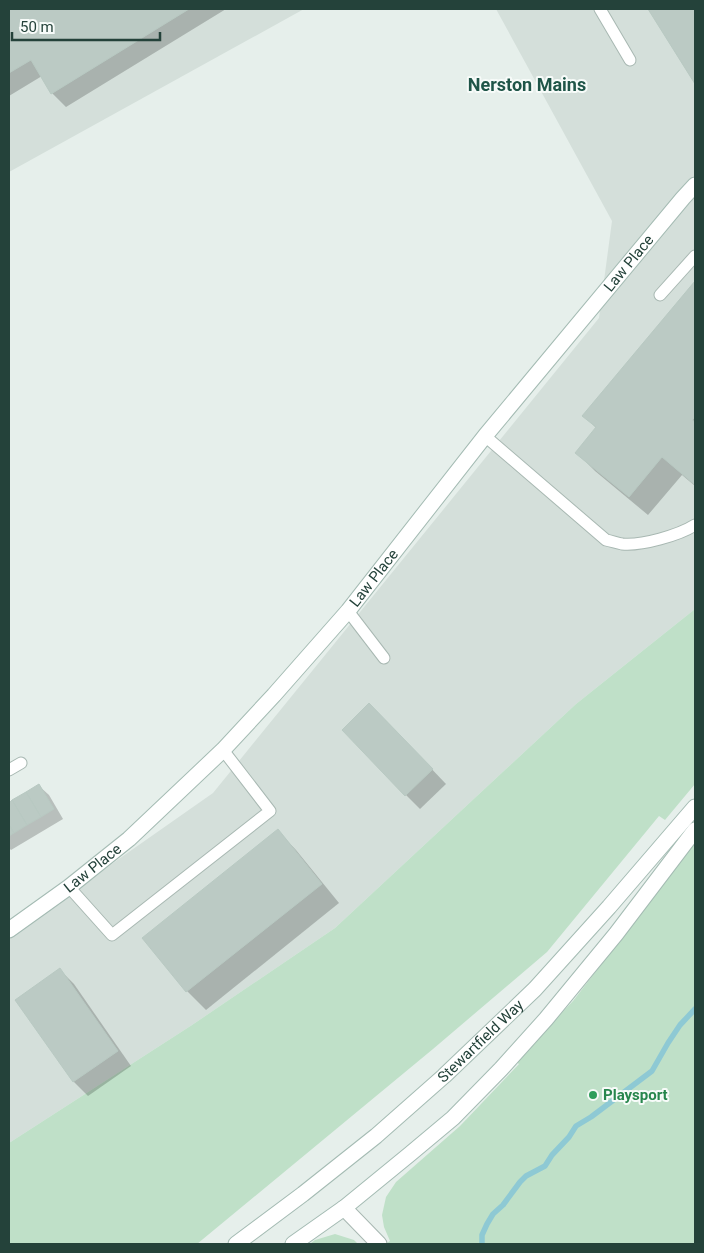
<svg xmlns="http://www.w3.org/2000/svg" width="704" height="1253" viewBox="0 0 704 1253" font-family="Roboto,sans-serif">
  <rect width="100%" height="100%" fill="#e6efeb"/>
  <g fill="#d4dfda">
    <polygon points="9,9 304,9 9,172"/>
    <polygon points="496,9 695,9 695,609 576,704 335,928 192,1025 9,1143 9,936 213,793 599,318 612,221"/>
  </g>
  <g fill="#bfe0c8">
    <polygon points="695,609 695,784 665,820 659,816 547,952 433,1049 197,1244 9,1244 9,1143 192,1025 335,928 576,704"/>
    <polygon points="695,843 695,1244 385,1244 390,1241 384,1227 382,1215 386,1197 396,1182 460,1126 519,1064 515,1061 573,1001"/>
    <polygon points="335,1234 354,1240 358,1244 310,1244 315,1240"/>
  </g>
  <g fill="#0003">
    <polygon points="9,9 226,9 66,107 52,93 42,76 9,96"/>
    <polygon points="650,9 695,9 695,82"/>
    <polygon points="695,283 695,486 682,475 648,515 595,471 577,453 597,429 584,415"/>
    <polygon points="384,719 446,784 420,809 406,795"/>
    <polygon points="39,786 49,795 63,819 11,850 9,848 9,804"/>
    <polygon points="278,831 296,850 339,903 206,1010 187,991 144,938"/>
    <polygon points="60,970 74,984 131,1066 88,1096 74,1082 16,1000"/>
  </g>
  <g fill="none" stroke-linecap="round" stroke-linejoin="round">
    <polyline stroke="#8ec9d4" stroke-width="5.5" points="482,1244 482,1235 487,1224 493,1214 503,1205 520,1182 526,1176 545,1166 552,1155 569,1137 576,1126 591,1117 652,1071 668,1043 680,1025 695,1009"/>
  </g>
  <g fill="#bbcac4" stroke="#b8c9c2">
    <polygon points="9,9 189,9 51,94 31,60 9,73"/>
    <polygon points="648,9 695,9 695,84"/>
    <polygon points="695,281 695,417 692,420 695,422 695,485 662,457 629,497 575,453 596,427 582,416"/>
    <polygon points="369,703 433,769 405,796 342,730"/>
    <polygon points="39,784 54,809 41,817 26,792"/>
    <polygon points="26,792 41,817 27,825 12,800"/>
    <polygon points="12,800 27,825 14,833 9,825 9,803"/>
    <polygon points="9,825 14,833 9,836"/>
    <polygon points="278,829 322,884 186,992 142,938"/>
    <polygon points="60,968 118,1051 73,1082 15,1000"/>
  </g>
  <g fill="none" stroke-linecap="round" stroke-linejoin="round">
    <g stroke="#a8b8b2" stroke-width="13">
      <g id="lane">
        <polyline points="600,9 630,60"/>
        <polyline points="660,295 695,256"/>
        <path d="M485 436 606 540C611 541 617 543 622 544 642 546 679 535 695 525"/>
        <polyline points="348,611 384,658"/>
        <polyline points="9,770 21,763"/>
        <polyline points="69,887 112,935 270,811 223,750"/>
      </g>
    </g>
    <g stroke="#a8b8b2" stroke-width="17">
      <polyline id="street" points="344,1208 379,1244"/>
    </g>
    <g stroke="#a4bbb3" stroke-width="17">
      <g id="secondary">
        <path id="s1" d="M9 930 69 887 129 839 223 750 274 695 348 611 485 436 683 198 695 185"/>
        <path id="s2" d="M236 1244 303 1194 376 1136 444 1076 535 989 609 907 695 807"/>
        <polyline points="293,1244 344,1208 410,1154 453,1118 501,1069 546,1019 616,934 695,830"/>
      </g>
    </g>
    <use href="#lane" stroke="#fff" stroke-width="11"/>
    <use href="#street" stroke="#fff" stroke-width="15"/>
    <use href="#secondary" stroke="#fff" stroke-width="15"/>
  </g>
  <circle fill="#2e9e5b" stroke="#f7fbf9" stroke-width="2" cx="593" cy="1095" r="5"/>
  <g text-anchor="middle" stroke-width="4" stroke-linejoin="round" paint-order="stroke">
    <g font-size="15" fill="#24423a" stroke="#f7fbf9">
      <text dy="5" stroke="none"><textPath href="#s1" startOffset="914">Law Place</textPath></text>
      <text dy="5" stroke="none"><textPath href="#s1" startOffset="509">Law Place</textPath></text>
      <text dy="5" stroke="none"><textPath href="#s1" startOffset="104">Law Place</textPath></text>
      <text dy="5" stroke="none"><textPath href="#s2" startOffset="318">Stewartfield Way</textPath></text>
    </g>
    <g font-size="15" font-weight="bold" fill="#27864d" stroke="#f7fbf9" text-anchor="start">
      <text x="603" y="1100">Playsport</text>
    </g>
    <g font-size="18" font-weight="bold" fill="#1f5548" stroke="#f7fbf9">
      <text x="527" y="91">Nerston Mains</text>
    </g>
  </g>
  <rect width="704" height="1253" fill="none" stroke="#24423a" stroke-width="20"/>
  <path d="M12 32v8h148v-8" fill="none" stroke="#24423a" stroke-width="2.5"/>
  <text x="20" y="32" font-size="15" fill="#24423a" stroke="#f7fbf9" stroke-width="4" paint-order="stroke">50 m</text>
</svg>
